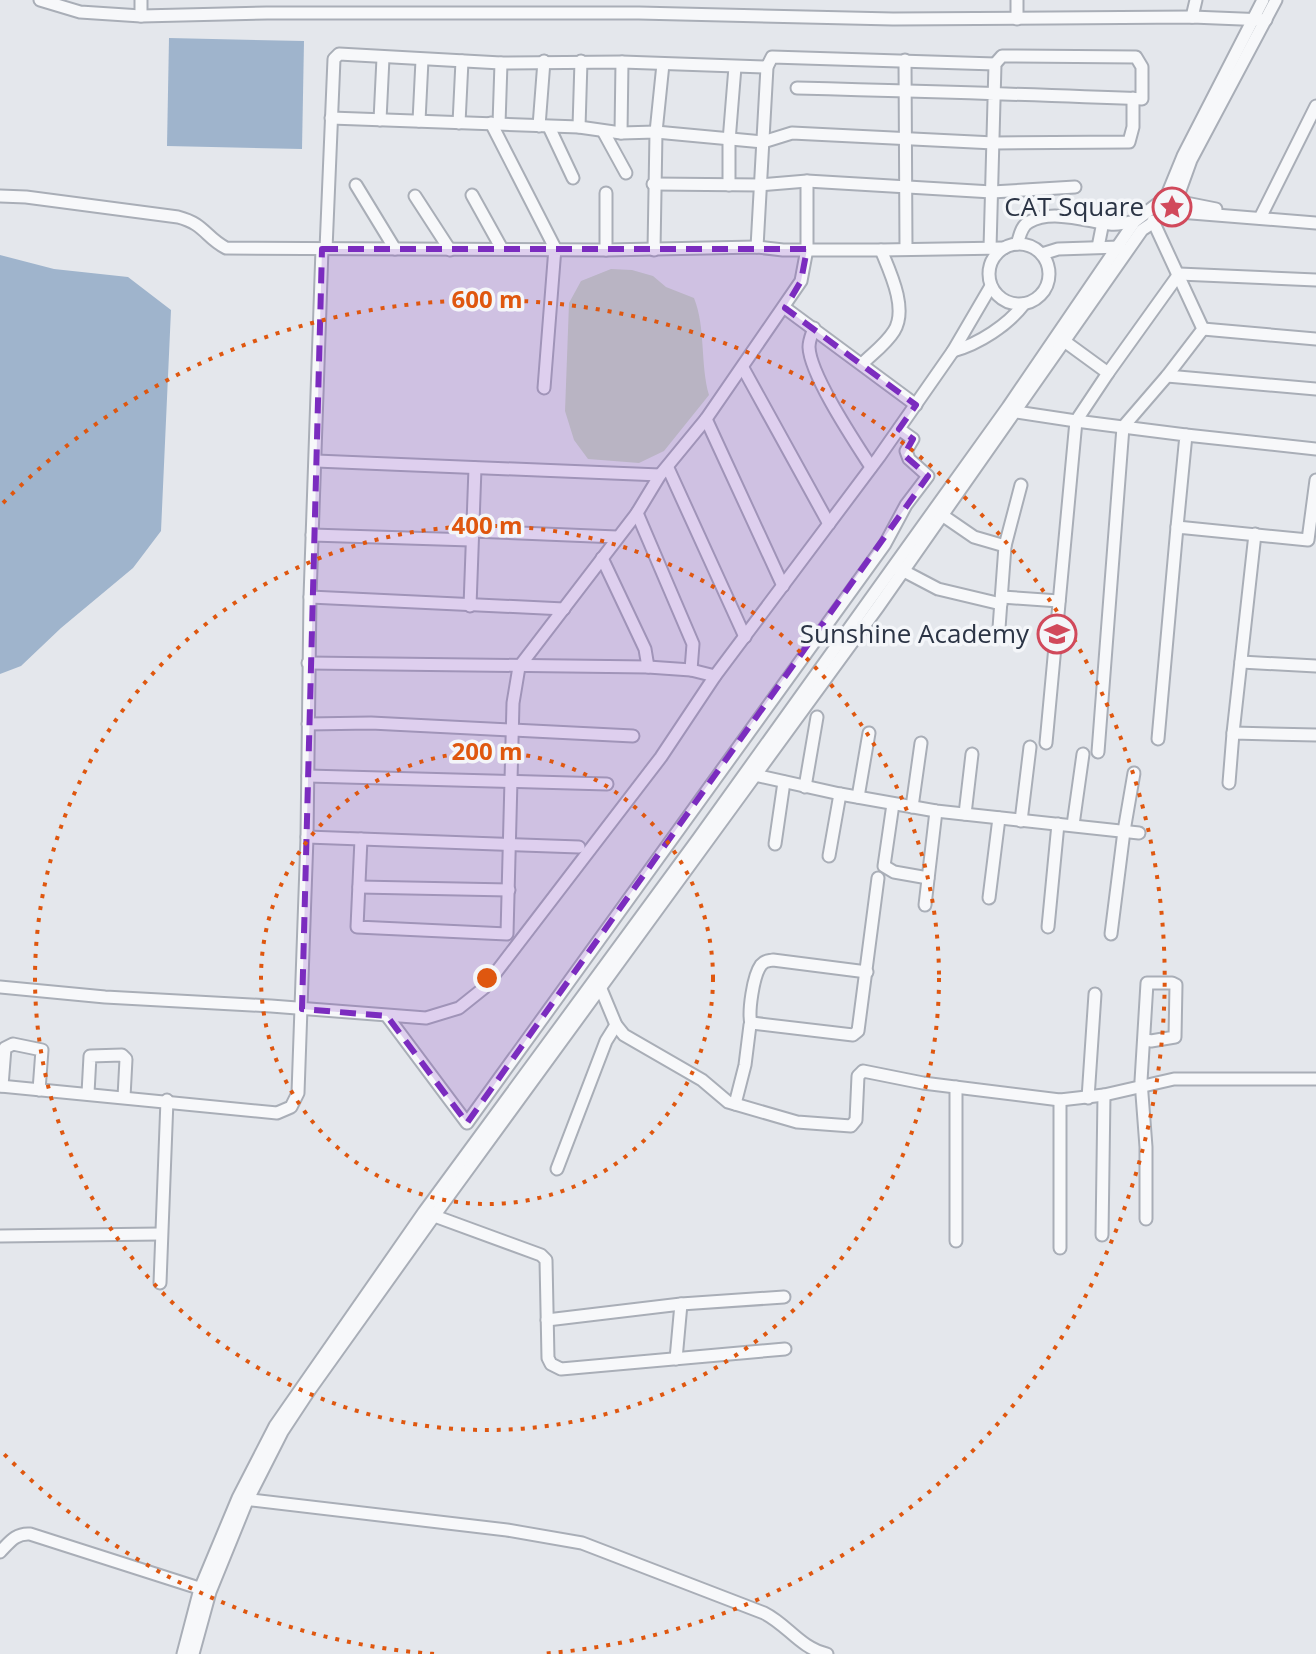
<svg xmlns="http://www.w3.org/2000/svg" width="1316" height="1654" viewBox="0 0 1316 1654" font-family="'Open Sans',sans-serif">
  <rect width="100%" height="100%" fill="#e4e7ec"/>
  <path fill="#c9d6c5" d="M611 269 632 270 653 276 666 287 694 298C706 328 700 364 709 395L664 451 639 463 588 459 574 440 565 411 569 303 581 281Z"/>
  <g fill="#9fb4cc">
    <polygon points="169,38 304,41 302,149 167,146"/>
    <polygon points="0,255 54,269 128,277 171,310 161,531 133,568 61,628 21,666 0,674"/>
  </g>
  <g fill="none" stroke-linecap="round" stroke-linejoin="round">
    <g stroke="#a9aeb7" stroke-width="15">
      <g id="minor">
        <polyline points="40,0 80,12 141,16 267,13 639,13 893,19 1192,17 1266,20"/>
        <polyline points="141,0 141,16"/>
        <polyline points="1192,17 1196,0"/>
        <polyline points="1017,19 1017,0"/>
        <polyline points="905,60 906,249"/>
        <path d="M797 88C912 91 1027 94 1142 99V67L1136 57 1002 56 995 64 990 248"/>
        <polyline points="331,118 579,127 621,133 656,132 763,142 792,133 994,143 1129,142 1133,127 1133,98"/>
        <polyline points="380,120 383,58"/>
        <polyline points="419,121 422,60"/>
        <polyline points="459,123 462,61"/>
        <polyline points="491,123 555,248 544,388"/>
        <polyline points="499,124 501,63"/>
        <polyline points="539,126 544,61"/>
        <polyline points="549,127 573,178"/>
        <polyline points="579,127 581,61"/>
        <polyline points="603,131 626,173"/>
        <polyline points="621,133 622,62"/>
        <polyline points="653,184 760,185 807,181 992,192 1075,187"/>
        <polyline points="356,185 395,249"/>
        <polyline points="729,185 729,141 735,67"/>
        <polyline points="606,193 606,250"/>
        <polyline points="472,195 502,249"/>
        <polyline points="1167,195 1183,156 1263,0"/>
        <path d="M0 196 26 197 178 217C205 224 205 237 226 248L606 250 757 247 783 250H881L1004 248"/>
        <polyline points="415,196 450,250"/>
        <polyline points="1178,196 1191,160 1276,0"/>
        <polyline points="1181,202 1216,209"/>
        <polyline points="1179,212 1316,223"/>
        <polyline points="1260,218 1316,106"/>
        <circle cx="1019" cy="274" r="30"/>
        <path d="M1017 244C1020 236 1021 226 1029 222 1051 209 1086 221 1110 224 1118 225 1127 223 1135 221"/>
        <polyline points="757,247 767,67 772,57 995,64"/>
        <polyline points="1098,247 1103,222"/>
        <polyline points="326,249 334,59 339,54 501,63 622,62 767,67"/>
        <polyline points="654,250 656,132 663,64"/>
        <polyline points="1042,254 1058,249 1120,247"/>
        <polyline points="785,308 916,405"/>
        <path d="M814 328C812 334 809 340 809 347 810 375 855 442 871 467"/>
        <polyline points="1203,329 1316,339"/>
        <polyline points="1060,338 1108,373 1179,274 1316,280"/>
        <path d="M953 351C979 344 1008 325 1024 304"/>
        <path d="M862 364C872 354 886 344 894 331 908 309 890 272 881 250"/>
        <polyline points="743,368 829,524"/>
        <polyline points="1108,373 1076,421 1123,427 1167,376 1203,329 1153,221"/>
        <polyline points="1167,376 1316,389"/>
        <polyline points="1016,412 1076,421 1046,743"/>
        <polyline points="706,419 783,586"/>
        <polyline points="1186,435 1316,449"/>
        <polyline points="316,461 660,475"/>
        <polyline points="668,468 745,637"/>
        <polyline points="637,513 693,644 691,670"/>
        <polyline points="942,515 974,537 1005,546"/>
        <polyline points="471,531 617,537"/>
        <polyline points="312,535 471,540"/>
        <polyline points="602,558 645,649 648,667"/>
        <polyline points="898,568 938,589 1001,604"/>
        <polyline points="310,597 564,609"/>
        <polyline points="1002,597 1059,601"/>
        <polyline points="470,606 475,468"/>
        <polyline points="999,628 1005,546 1021,485"/>
        <polyline points="1241,662 1316,666"/>
        <polyline points="308,663 648,667 691,670 715,676"/>
        <polyline points="308,724 371,723 633,736"/>
        <polyline points="1233,733 1255,534"/>
        <polyline points="1158,739 1177,527 1308,540 1316,480"/>
        <polyline points="1098,752 1123,427 1186,435 1177,527"/>
        <polyline points="750,774 840,794 936,811 1139,833"/>
        <polyline points="308,776 607,784"/>
        <polyline points="1229,783 1233,733 1316,735"/>
        <polyline points="805,787 817,717"/>
        <polyline points="858,797 869,733"/>
        <polyline points="893,804 884,866 894,872 928,878"/>
        <polyline points="912,807 921,743"/>
        <polyline points="965,814 972,754"/>
        <polyline points="1021,821 1030,747"/>
        <polyline points="1073,825 1083,754"/>
        <polyline points="307,837 579,847"/>
        <polyline points="361,839 357,927 507,934 513,703 519,667 637,513 660,475 706,419 801,281 807,249 807,181"/>
        <polyline points="775,844 784,782"/>
        <polyline points="829,856 840,794"/>
        <polyline points="359,887 509,890"/>
        <polyline points="989,898 999,818"/>
        <polyline points="925,905 936,811"/>
        <polyline points="1048,927 1058,824"/>
        <polyline points="1111,934 1124,831 1134,773"/>
        <polyline points="596,985 601,989 616,1025 624,1035 702,1080 728,1102 797,1122 851,1126 856,1120 858,1076 863,1071 923,1083 1060,1100 1104,1095 1174,1079 1316,1079"/>
        <polyline points="0,987 105,997 271,1006 426,1018 459,1008 484,988 661,757 715,676 879,457 953,351 991,286"/>
        <polyline points="387,1016 467,1123 885,544 906,505 928,476 909,459 906,451 913,439 899,429"/>
        <path d="M751 1024C748 1012 753 976 761 965 765 960 768 961 773 960L867 972"/>
        <polyline points="1144,1039 1151,1041 1175,1037 1176,985 1172,983 1147,983 1141,1081 1146,1147 1146,1219"/>
        <polyline points="0,1086 277,1113 291,1107 298,1093 307,837 310,597 322,249"/>
        <polyline points="2,1086 5,1048 13,1044 42,1050 39,1090"/>
        <polyline points="956,1087 956,1241"/>
        <polyline points="88,1093 90,1056 122,1055 126,1059 124,1097"/>
        <polyline points="1088,1098 1095,994"/>
        <polyline points="1060,1100 1060,1248"/>
        <polyline points="735,1104 745,1065 750,1025 752,1023 853,1035 858,1031 878,878"/>
        <polyline points="557,1169 606,1041 616,1025"/>
        <polyline points="429,1214 541,1255 546,1260 548,1358 551,1364 561,1369 785,1349"/>
        <polyline points="1102,1235 1104,1095"/>
        <polyline points="0,1236 160,1234"/>
        <polyline points="160,1283 167,1100"/>
        <polyline points="547,1320 681,1304 784,1297"/>
        <polyline points="676,1359 681,1304"/>
        <path d="M243 1499 507 1530 582 1543 764 1613C788 1625 800 1648 827 1654"/>
        <path d="M0 1552C9 1543 15 1533 30 1534L205 1590"/>
        <polyline points="183,1654 200,1589 238,1498 275,1426 424,1212 698,839 1008,407 1135,221 1160,202"/>
        <polyline points="193,1654 210,1592 247,1501 282,1432 309,1391 434,1216 878,607 1142,230 1166,214"/>
      </g>
    </g>
    <use href="#minor" stroke="#f7f8fa" stroke-width="11"/>
  </g>
  <path fill="#7b2cbf" fill-opacity="0.2" stroke="#7b2cbf" stroke-width="6" stroke-dasharray="16 10" stroke-linejoin="round" d="M322 249H807L801 281 785 308 916 405 899 429 913 439 904 455 928 476 467 1123 387 1016 302 1009Z"/>
  <g fill="none" stroke="#df570f" stroke-width="4" stroke-dasharray="4 8">
    <circle cx="487" cy="978" r="226"/>
    <circle cx="487" cy="978" r="452"/>
    <path d="M434 1654A678 678 0 0 1 3 1453M3 503A678 678 0 1 1 540 1654"/>
  </g>
  <defs>
    <g id="sight-ring" transform="scale(2)"><circle r="9.5" fill="#f4f6f9" stroke="#d1495b" stroke-width="1.5"/><path d="M0-6L1.8-2.2L6-1.7L2.9 1.2L3.7 5.4L0 3.3L-3.7 5.4L-2.9 1.2L-6-1.7L-1.8-2.2Z" fill="#d1495b"/></g>
    <g id="school-ring" transform="scale(2)"><circle r="9.5" fill="#f4f6f9" stroke="#d1495b" stroke-width="1.5"/><path d="M0-5L7-2L0 1L-7-2ZM-4 1L0 2.5L4 1V4Q0 6-4 4Z" fill="#d1495b"/></g>
  </defs>
  <g fill-rule="evenodd">
    <use href="#sight-ring" x="1172" y="207"/>
    <use href="#school-ring" x="1057" y="634"/>
  </g>
  <g text-anchor="middle" stroke-width="7" stroke-linejoin="round" paint-order="stroke">
    <g font-size="26" fill="#2b3445" stroke="#f4f6f9" text-anchor="end">
      <text x="1144" y="216">CAT Square</text>
      <text x="1029" y="643">Sunshine Academy</text>
    </g>
  </g>
  <circle cx="487" cy="978" r="12" fill="#df570f" stroke="#f4f6f9" stroke-width="4"/>
  <g font-size="24" text-anchor="middle" font-weight="bold" fill="#df570f" stroke="#f4f6f9" stroke-width="7" stroke-linejoin="round" paint-order="stroke">
    <text x="487" y="308">600 m</text>
    <text x="487" y="534">400 m</text>
    <text x="487" y="760">200 m</text>
  </g>
</svg>
